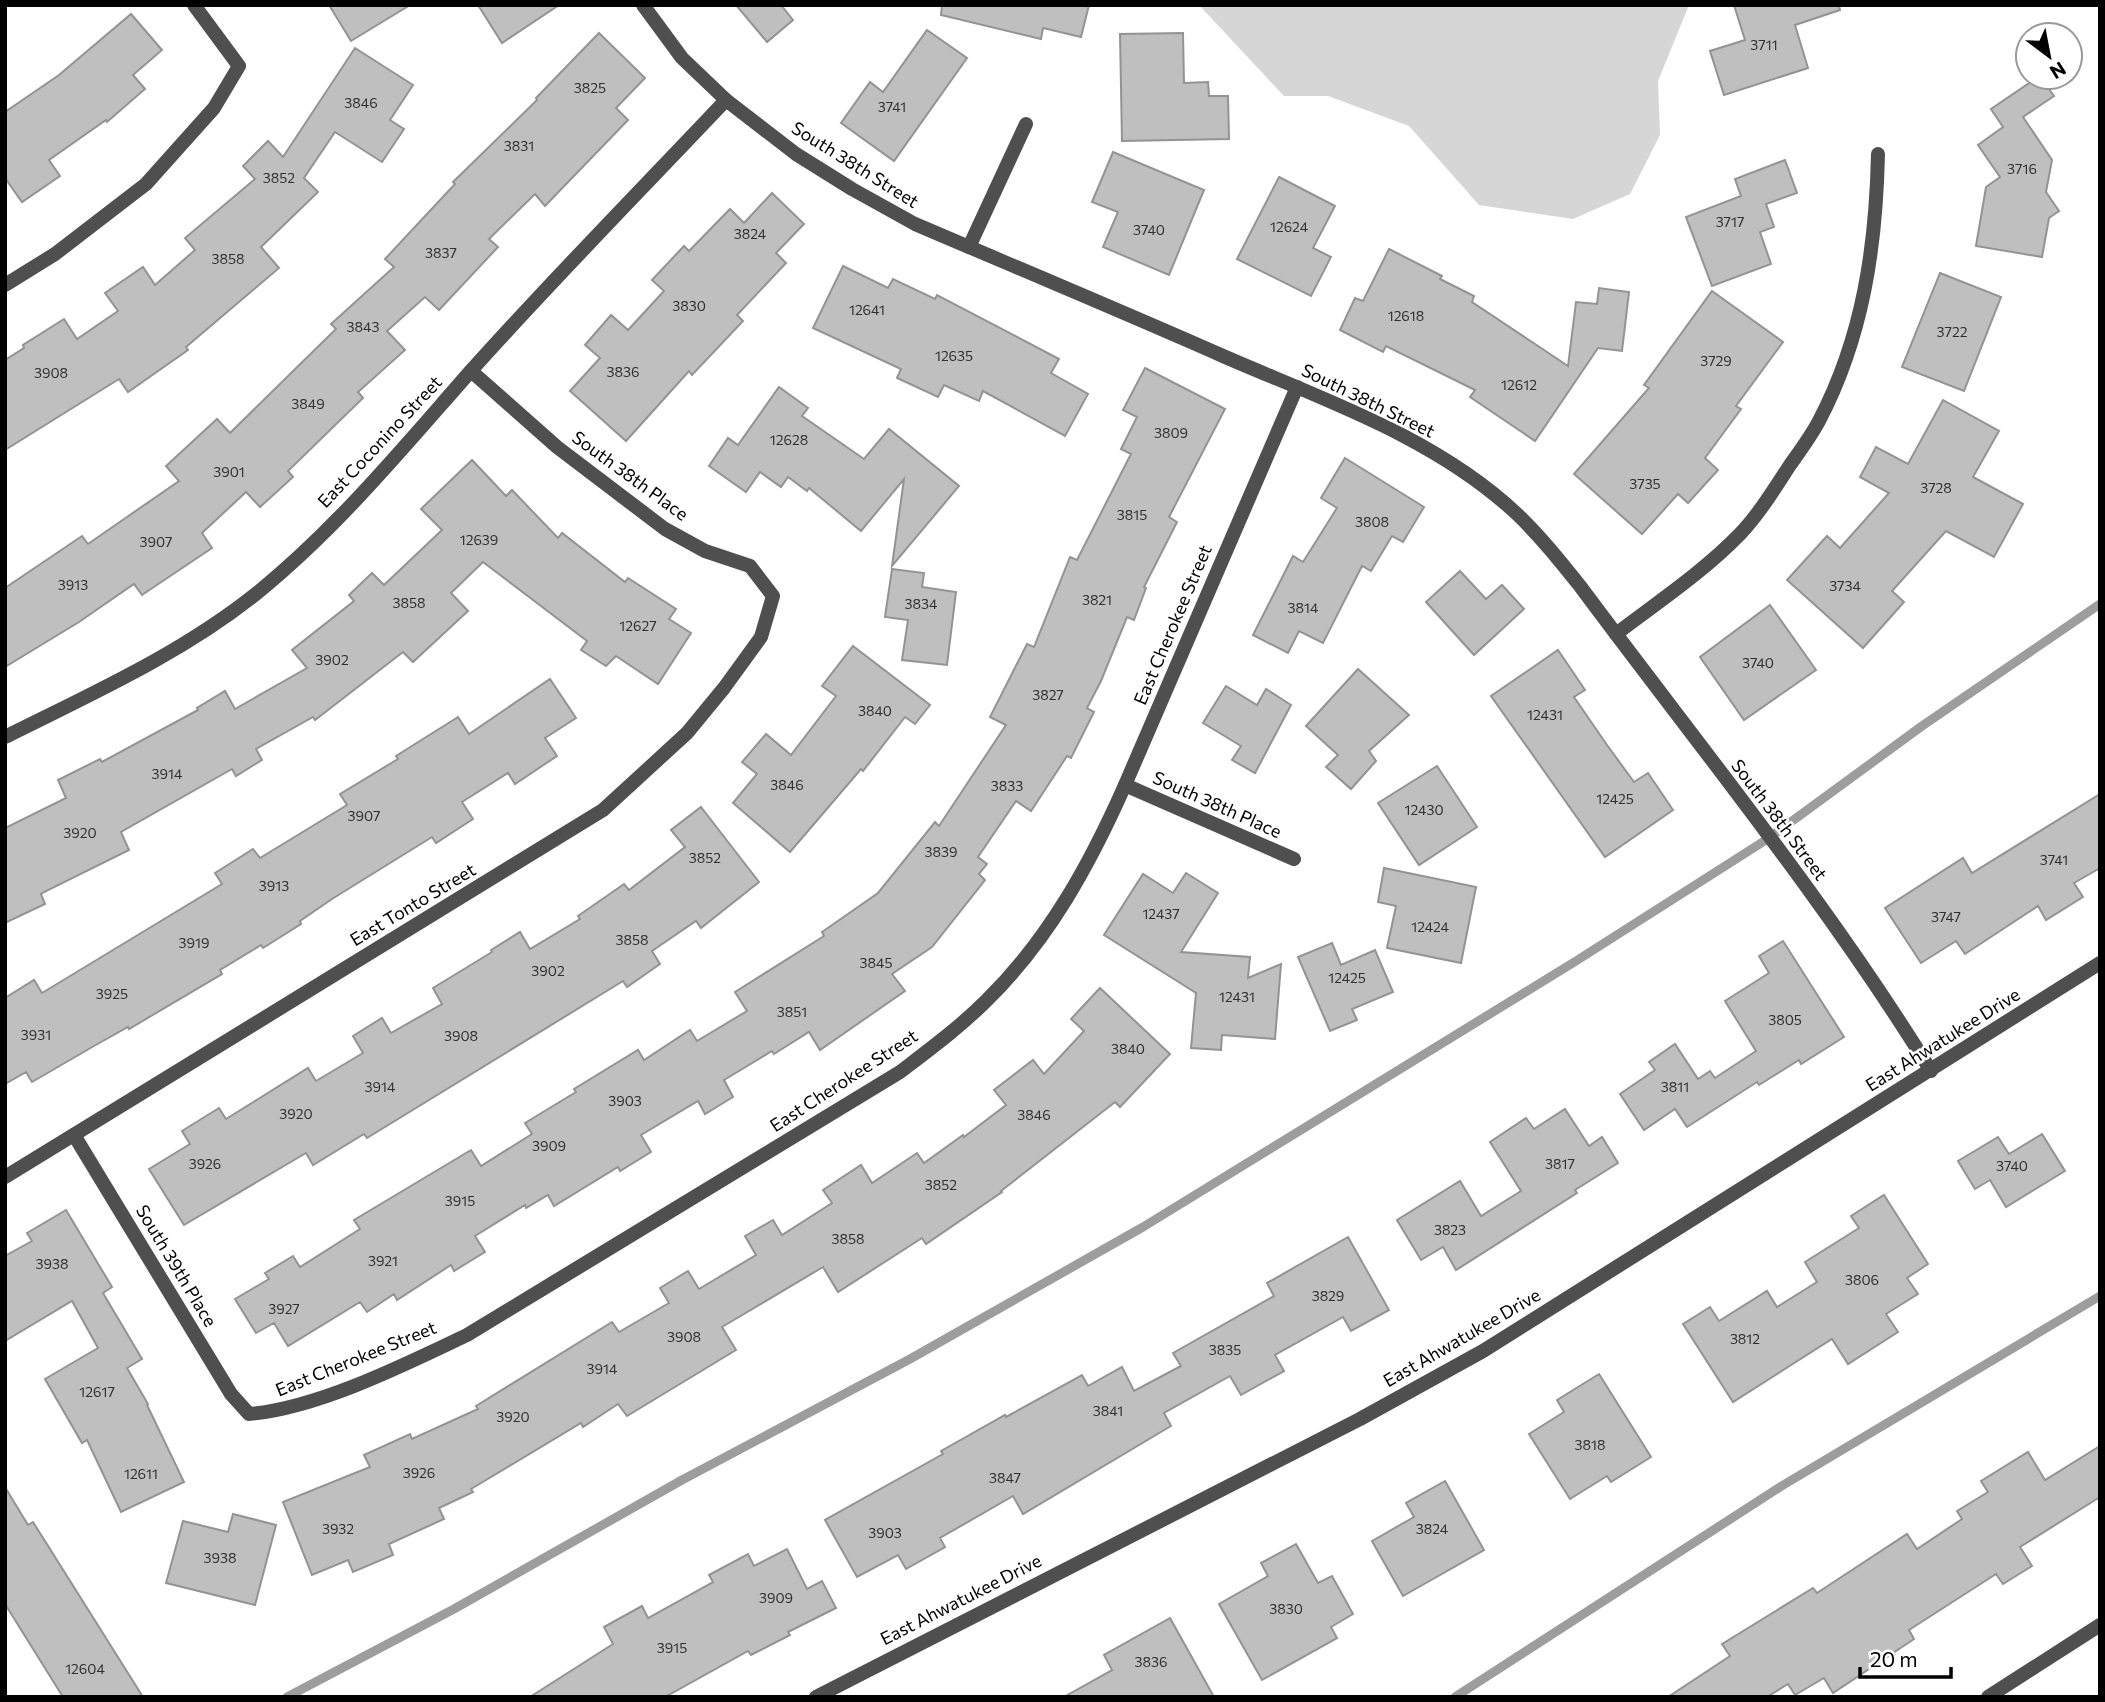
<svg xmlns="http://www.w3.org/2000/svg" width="2105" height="1702" viewBox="0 0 2105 1702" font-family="Commissioner,sans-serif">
  <rect width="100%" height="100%" fill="#fff"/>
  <polygon fill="#d6d6d6" points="1199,5 1689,5 1658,81 1660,135 1630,194 1573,219 1479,205 1409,126 1328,96 1284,96"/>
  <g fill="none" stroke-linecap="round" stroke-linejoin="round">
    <g stroke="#9d9d9d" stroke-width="9">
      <polyline points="287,1697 454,1609 682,1480 910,1359 1143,1227 1576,961 1769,838 1922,726 2100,604"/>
      <polyline points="1455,1697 1780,1487 2100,1296"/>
    </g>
  </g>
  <g fill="#bfbfbf" stroke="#939393" stroke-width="2">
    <polygon points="329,5 410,5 351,41"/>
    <polygon points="478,5 559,5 502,43"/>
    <polygon points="736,5 781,5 793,20 767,42"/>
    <polygon points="942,5 1089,5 1081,37 1043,28 1041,39 941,15"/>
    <polygon points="1734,5 1839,5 1840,10 1795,25 1808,68 1724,95 1710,51 1745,40"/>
    <polygon points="131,14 162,50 133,75 145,89 107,122 106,120 49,160 60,176 22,202 5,178 5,112 59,75"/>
    <polygon points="927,30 967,58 894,161 841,123 870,82 883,92"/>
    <polygon points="599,33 645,78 616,108 628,120 545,206 535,194 489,239 498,247 439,310 425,297 387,331 405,350 358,392 363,398 288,471 293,477 260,507 246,492 202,533 212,548 142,595 134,584 79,622 5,667 5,588 82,536 88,544 179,481 166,466 217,419 230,433 336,329 331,324 394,267 385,259 455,184 453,182 537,100 536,98"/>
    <polygon points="1183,33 1184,83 1208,82 1209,96 1228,96 1229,139 1122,141 1120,34"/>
    <polygon points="355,48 413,85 390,120 404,129 382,162 335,132 304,178 318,192 261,247 279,268 186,347 188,350 128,392 119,379 5,450 5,360 24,348 23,345 64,319 77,339 118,311 105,293 143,267 155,285 195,250 185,238 255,179 243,166 268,141 283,157"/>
    <polygon points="2038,77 2040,77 2054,96 2023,117 2052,160 2046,192 2059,211 2049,218 2042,257 1976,246 1986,187 2000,177 1978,145 2003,127 1991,109"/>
    <polygon points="1113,152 1204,190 1169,275 1103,247 1118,212 1092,202"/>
    <polygon points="1785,160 1797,193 1766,204 1774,227 1760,232 1771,264 1712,286 1686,217 1741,196 1735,179"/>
    <polygon points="1279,177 1335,206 1313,248 1331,257 1311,296 1237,259"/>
    <polygon points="772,193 804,224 776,253 786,263 737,315 743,321 692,375 689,371 626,441 570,391 600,358 585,345 611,315 628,330 664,291 652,280 684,246 689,251 730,209 744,223"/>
    <polygon points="1389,249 1442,276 1440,279 1474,296 1472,302 1568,366 1576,302 1597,304 1599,288 1629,292 1622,351 1598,348 1535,441 1470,397 1475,390 1386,346 1383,352 1340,330 1355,298 1363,301"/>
    <polygon points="843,266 888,288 893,279 935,299 937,295 1059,359 1051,373 1088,394 1065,436 983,391 979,401 944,385 938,397 897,378 901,369 813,328"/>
    <polygon points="1940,273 2001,297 1964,391 1902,367"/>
    <polygon points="1712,291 1783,342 1736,406 1741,409 1705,458 1718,470 1688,503 1678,494 1642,534 1574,474 1649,388 1644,385"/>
    <polygon points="1145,368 1225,409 1169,517 1177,522 1144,587 1146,588 1134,620 1127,617 1101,681 1087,708 1094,712 1071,758 1067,756 1031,811 1016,801 978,857 987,864 979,874 985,880 932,947 892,974 905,991 820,1050 809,1032 774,1054 772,1051 724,1080 733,1097 705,1114 698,1101 641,1135 651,1152 620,1171 618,1167 554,1206 548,1195 526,1208 525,1205 475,1236 485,1252 454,1271 451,1265 397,1300 394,1294 367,1312 360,1302 288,1346 274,1323 256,1333 235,1299 269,1279 265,1273 293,1256 300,1267 360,1229 354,1220 471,1150 481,1166 532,1134 525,1123 576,1092 574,1089 638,1050 644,1060 690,1030 697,1041 747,1011 735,992 824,936 822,932 878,893 935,822 939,826 1006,725 990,717 1027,644 1034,647 1070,557 1077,560 1131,454 1121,449 1137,417 1123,410"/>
    <polygon points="779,387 808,408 802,416 864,459 889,429 959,486 892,566 904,479 861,531 809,488 807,491 788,477 781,487 760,472 746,492 709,466 728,438 738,445"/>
    <polygon points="1943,400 1999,431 1973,477 2023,504 1994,557 1946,531 1892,591 1904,602 1863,648 1787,580 1827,536 1840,548 1889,493 1860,477 1876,447 1908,464"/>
    <polygon points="1345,458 1424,507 1403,542 1392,536 1371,571 1362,566 1323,643 1299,631 1288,653 1253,635 1293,556 1303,562 1337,508 1321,498"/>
    <polygon points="472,460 506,496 512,490 558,538 562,533 625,582 628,578 676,609 669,619 691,633 658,684 616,656 606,666 581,650 587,641 483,562 451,593 468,611 413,662 403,652 315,720 313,717 256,749 262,760 236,776 232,769 121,832 129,850 44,892 41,894 45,904 5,923 5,828 66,798 58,780 100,759 102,762 198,710 197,708 225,691 235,709 307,668 292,650 354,601 349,595 372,573 384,585 442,530 421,509"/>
    <polygon points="892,569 924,573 922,587 956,592 947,665 902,660 908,620 885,617"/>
    <polygon points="1460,571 1486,599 1502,585 1524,609 1474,655 1426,602"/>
    <polygon points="1770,605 1816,670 1744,720 1700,657"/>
    <polygon points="853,646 930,705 915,724 905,717 863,771 861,769 790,852 733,803 757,774 742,762 766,734 791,755 836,696 822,686"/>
    <polygon points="1558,650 1585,690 1574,697 1607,745 1634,782 1648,773 1673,810 1605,857 1491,696"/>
    <polygon points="1358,669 1409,715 1369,751 1376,761 1351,789 1326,767 1338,755 1306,726"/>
    <polygon points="550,679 576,718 545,738 557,756 515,784 508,773 462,802 473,819 436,843 432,837 332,899 300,921 301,924 263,948 261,945 220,970 222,974 129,1029 128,1027 94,1046 32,1082 26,1072 5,1084 5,998 34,980 42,993 222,884 215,873 253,849 260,858 347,805 340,794 398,759 396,756 458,717 469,734"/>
    <polygon points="1226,686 1257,705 1266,689 1291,705 1255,773 1232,760 1241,746 1203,723"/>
    <polygon points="1437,766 1477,827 1419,865 1378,803"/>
    <polygon points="2100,794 2100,868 2074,883 2083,897 2046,920 2038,906 1965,954 1956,941 1921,963 1885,908 1963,858 1972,873"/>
    <polygon points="701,807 759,882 701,928 696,921 652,951 660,964 627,987 623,981 367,1138 364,1134 313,1165 306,1153 184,1225 149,1169 190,1144 182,1131 219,1108 226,1119 308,1068 316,1081 363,1053 353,1036 382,1018 391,1033 442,1004 433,988 492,952 491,950 520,932 530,949 580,919 578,916 624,884 629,890 685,847 671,830"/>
    <polygon points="1384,868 1476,887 1461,963 1387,948 1396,906 1378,902"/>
    <polygon points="1186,873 1218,893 1181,952 1250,957 1248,978 1281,964 1275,1039 1222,1035 1221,1050 1191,1048 1196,993 1104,935 1143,874 1173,893"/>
    <polygon points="1783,941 1844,1037 1801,1064 1799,1060 1759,1085 1757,1082 1687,1127 1675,1109 1644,1130 1620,1094 1655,1070 1649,1062 1675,1044 1698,1079 1710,1071 1715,1078 1756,1051 1725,1001 1769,973 1759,956"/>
    <polygon points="1332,943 1341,965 1375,950 1393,992 1352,1009 1357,1020 1330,1031 1298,957"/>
    <polygon points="1100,988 1170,1054 1120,1107 1115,1102 1001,1191 1002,1192 926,1244 922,1238 838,1292 823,1267 722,1327 736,1350 627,1416 618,1404 583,1427 581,1423 471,1489 473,1492 439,1508 444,1519 389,1544 393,1555 353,1572 348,1560 312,1575 283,1502 370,1467 364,1455 410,1434 412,1439 478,1409 476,1406 612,1322 619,1332 669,1303 660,1288 688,1271 699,1289 756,1255 745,1236 773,1220 782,1235 832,1203 823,1190 861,1165 872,1183 917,1153 924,1163 963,1135 964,1137 1006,1105 994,1090 1033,1060 1044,1074 1084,1031 1071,1019"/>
    <polygon points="1565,1109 1589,1146 1602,1137 1618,1163 1575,1190 1577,1193 1456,1270 1443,1247 1421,1260 1397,1220 1460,1181 1481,1216 1521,1191 1490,1142 1526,1118 1534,1129"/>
    <polygon points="2042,1134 2065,1171 2006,1207 1990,1180 1975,1189 1958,1161 1998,1137 2009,1154"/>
    <polygon points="1884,1195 1928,1264 1907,1278 1918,1294 1886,1314 1898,1332 1848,1364 1832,1339 1733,1402 1683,1324 1710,1307 1719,1321 1767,1291 1777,1307 1817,1282 1805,1262 1859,1228 1851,1216"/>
    <polygon points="66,1210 112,1287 103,1293 142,1359 127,1368 148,1404 147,1405 184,1482 121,1512 87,1440 82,1443 45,1379 98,1348 72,1301 5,1341 5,1256 32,1241 27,1233"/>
    <polygon points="1348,1237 1389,1310 1351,1331 1343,1317 1275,1355 1284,1371 1241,1395 1230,1376 1164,1413 1171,1426 1023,1514 1013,1496 940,1538 945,1547 906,1569 898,1555 857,1577 825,1520 943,1454 941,1451 1005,1415 1006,1417 1082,1375 1088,1386 1122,1367 1134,1391 1181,1366 1173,1353 1274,1296 1267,1283"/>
    <polygon points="1599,1374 1651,1457 1611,1482 1607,1476 1570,1499 1529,1434 1564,1412 1557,1400"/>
    <polygon points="2100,1446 2100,1497 2020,1547 2032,1566 2003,1584 1996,1574 1909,1630 1914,1639 1833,1693 1824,1678 1795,1695 1788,1684 1767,1697 1668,1697 1730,1656 1722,1644 1813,1588 1817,1593 1907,1534 1917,1549 1962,1519 1957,1511 1988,1492 1981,1481 2028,1452 2045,1480"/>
    <polygon points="1445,1481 1484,1550 1403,1596 1372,1541 1414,1517 1406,1503"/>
    <polygon points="5,1487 28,1525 33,1522 143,1697 63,1697 5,1604"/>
    <polygon points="233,1514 276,1525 255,1605 166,1583 183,1521 228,1532"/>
    <polygon points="1296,1544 1318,1583 1332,1576 1353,1614 1331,1627 1337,1638 1262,1680 1219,1604 1268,1576 1261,1563"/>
    <polygon points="787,1549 807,1589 822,1581 836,1608 788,1632 790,1635 751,1655 748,1651 665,1697 530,1697 613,1644 604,1627 642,1606 648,1618 713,1582 709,1575 748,1554 754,1566"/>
    <polygon points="1170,1618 1214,1697 1064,1697 1112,1670 1104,1655"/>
  </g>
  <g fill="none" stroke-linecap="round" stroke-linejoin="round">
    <g stroke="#4f4f4f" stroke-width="14">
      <path d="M643 5 682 58 726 100 796 154 852 189 915 224C1018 268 1121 311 1223 356 1324 400 1435 437 1517 514 1540 536 1560 561 1580 586 1699 746 1826 901 1931 1071"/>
      <polyline points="969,247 1026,124"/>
      <polyline points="5,285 55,254 146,184 214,108 239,66 194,5"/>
      <path d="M1616 634C1658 602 1703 572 1740 534 1759 514 1775 488 1790 465 1800 451 1811 436 1819 421 1863 337 1876 247 1878 154"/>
      <path d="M5 737C91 694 181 654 257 593 336 529 402 449 469 373 552 280 640 191 726 100"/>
      <polyline points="1125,785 1294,859"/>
      <path d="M74 1135 231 1394 249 1414C318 1408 404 1365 467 1335L900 1072C930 1049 960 1027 987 1000 1049 939 1090 864 1125 785L1297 387"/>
      <polyline points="5,1177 603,810 687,733 724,688 761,637 773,596 750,566 705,551 665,529 557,447 471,371"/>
      <polyline points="816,1697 1360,1419 1483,1351 2100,963"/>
      <polyline points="1988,1697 2100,1625"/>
    </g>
  </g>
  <g text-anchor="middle" stroke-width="5" stroke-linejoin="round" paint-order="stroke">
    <g font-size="14" fill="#303030">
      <text x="1764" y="50">3711</text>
      <text x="590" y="93">3825</text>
      <text x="361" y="108">3846</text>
      <text x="892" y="112">3741</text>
      <text x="519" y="151">3831</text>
      <text x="2022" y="174">3716</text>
      <text x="279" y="183">3852</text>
      <text x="1730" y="227">3717</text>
      <text x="1289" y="232">12624</text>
      <text x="1149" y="235">3740</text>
      <text x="750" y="239">3824</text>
      <text x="441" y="258">3837</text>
      <text x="228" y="264">3858</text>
      <text x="689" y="311">3830</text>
      <text x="867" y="315">12641</text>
      <text x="1406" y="321">12618</text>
      <text x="363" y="332">3843</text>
      <text x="1952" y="337">3722</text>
      <text x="954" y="361">12635</text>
      <text x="1716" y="366">3729</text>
      <text x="623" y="377">3836</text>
      <text x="51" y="378">3908</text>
      <text x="1519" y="390">12612</text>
      <text x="308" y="409">3849</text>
      <text x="1171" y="438">3809</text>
      <text x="789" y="445">12628</text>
      <text x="229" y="477">3901</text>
      <text x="1645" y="489">3735</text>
      <text x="1936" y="493">3728</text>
      <text x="1132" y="520">3815</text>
      <text x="1372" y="527">3808</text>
      <text x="479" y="545">12639</text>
      <text x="156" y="547">3907</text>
      <text x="73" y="590">3913</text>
      <text x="1845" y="591">3734</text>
      <text x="1097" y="605">3821</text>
      <text x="409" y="608">3858</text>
      <text x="921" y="609">3834</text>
      <text x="1303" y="613">3814</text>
      <text x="638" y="631">12627</text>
      <text x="332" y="665">3902</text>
      <text x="1758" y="668">3740</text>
      <text x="1048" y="700">3827</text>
      <text x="875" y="716">3840</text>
      <text x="1545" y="720">12431</text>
      <text x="167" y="779">3914</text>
      <text x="787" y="790">3846</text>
      <text x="1007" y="791">3833</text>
      <text x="1615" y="804">12425</text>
      <text x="1424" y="815">12430</text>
      <text x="364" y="821">3907</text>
      <text x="80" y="838">3920</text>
      <text x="941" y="857">3839</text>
      <text x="705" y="863">3852</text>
      <text x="2054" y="865">3741</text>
      <text x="274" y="891">3913</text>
      <text x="1161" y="919">12437</text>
      <text x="1946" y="922">3747</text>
      <text x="1430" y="932">12424</text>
      <text x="632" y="945">3858</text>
      <text x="194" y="948">3919</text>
      <text x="876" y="968">3845</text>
      <text x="548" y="976">3902</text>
      <text x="1347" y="983">12425</text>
      <text x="112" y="999">3925</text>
      <text x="1237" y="1002">12431</text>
      <text x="792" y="1017">3851</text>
      <text x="1785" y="1025">3805</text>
      <text x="36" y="1040">3931</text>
      <text x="461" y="1041">3908</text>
      <text x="1128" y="1054">3840</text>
      <text x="380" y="1092">3914</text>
      <text x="1675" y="1092">3811</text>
      <text x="625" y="1106">3903</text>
      <text x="296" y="1119">3920</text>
      <text x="1034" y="1120">3846</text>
      <text x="549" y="1151">3909</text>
      <text x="205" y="1169">3926</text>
      <text x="1560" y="1169">3817</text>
      <text x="2012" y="1171">3740</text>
      <text x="941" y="1190">3852</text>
      <text x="460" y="1206">3915</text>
      <text x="1450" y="1235">3823</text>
      <text x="848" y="1244">3858</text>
      <text x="383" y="1266">3921</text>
      <text x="52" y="1269">3938</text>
      <text x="1862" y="1285">3806</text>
      <text x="1328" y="1301">3829</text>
      <text x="284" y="1314">3927</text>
      <text x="684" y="1342">3908</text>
      <text x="1745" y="1344">3812</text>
      <text x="1225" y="1355">3835</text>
      <text x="602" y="1374">3914</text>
      <text x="97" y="1397">12617</text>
      <text x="1108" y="1416">3841</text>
      <text x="513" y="1422">3920</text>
      <text x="1590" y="1450">3818</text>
      <text x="419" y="1478">3926</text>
      <text x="141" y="1479">12611</text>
      <text x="1005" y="1483">3847</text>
      <text x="338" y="1534">3932</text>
      <text x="1432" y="1534">3824</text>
      <text x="885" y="1538">3903</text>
      <text x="220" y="1563">3938</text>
      <text x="776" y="1603">3909</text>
      <text x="1286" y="1614">3830</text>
      <text x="672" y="1653">3915</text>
      <text x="1151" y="1667">3836</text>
      <text x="85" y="1674">12604</text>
    </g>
    <g font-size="18" fill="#000" stroke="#fff">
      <text transform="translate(855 165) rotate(32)" y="6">South 38th Street</text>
      <text transform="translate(1368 401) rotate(26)" y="6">South 38th Street</text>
      <text transform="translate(380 442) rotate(-47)" y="6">East Coconino Street</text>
      <text transform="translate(630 476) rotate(36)" y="6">South 38th Place</text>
      <text transform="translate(1173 625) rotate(-67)" y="6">East Cherokee Street</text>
      <text transform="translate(1217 805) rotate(24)" y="6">South 38th Place</text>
      <text transform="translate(1779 820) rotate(53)" y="6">South 38th Street</text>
      <text transform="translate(413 905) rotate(-31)" y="6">East Tonto Street</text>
      <text transform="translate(1943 1040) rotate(-32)" y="6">East Ahwatukee Drive</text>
      <text transform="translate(844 1081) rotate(-33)" y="6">East Cherokee Street</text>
      <text transform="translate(176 1266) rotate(59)" y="6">South 39th Place</text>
      <text transform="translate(1462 1338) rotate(-30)" y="6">East Ahwatukee Drive</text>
      <text transform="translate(356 1359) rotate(-22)" y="6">East Cherokee Street</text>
      <text transform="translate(961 1600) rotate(-27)" y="6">East Ahwatukee Drive</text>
    </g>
  </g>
  <rect width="2105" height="1702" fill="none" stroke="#000000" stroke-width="14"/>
  <g transform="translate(2049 56) rotate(148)"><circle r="33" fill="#ffffff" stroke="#999999" stroke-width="2"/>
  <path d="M0-5L12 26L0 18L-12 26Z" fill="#000000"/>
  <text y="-10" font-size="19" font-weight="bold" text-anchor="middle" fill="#000000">N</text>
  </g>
  <path d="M1860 1667v10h91v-10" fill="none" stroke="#000000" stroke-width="3.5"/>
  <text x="1870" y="1667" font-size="21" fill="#000000" stroke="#ffffff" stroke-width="5" paint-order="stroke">20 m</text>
</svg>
